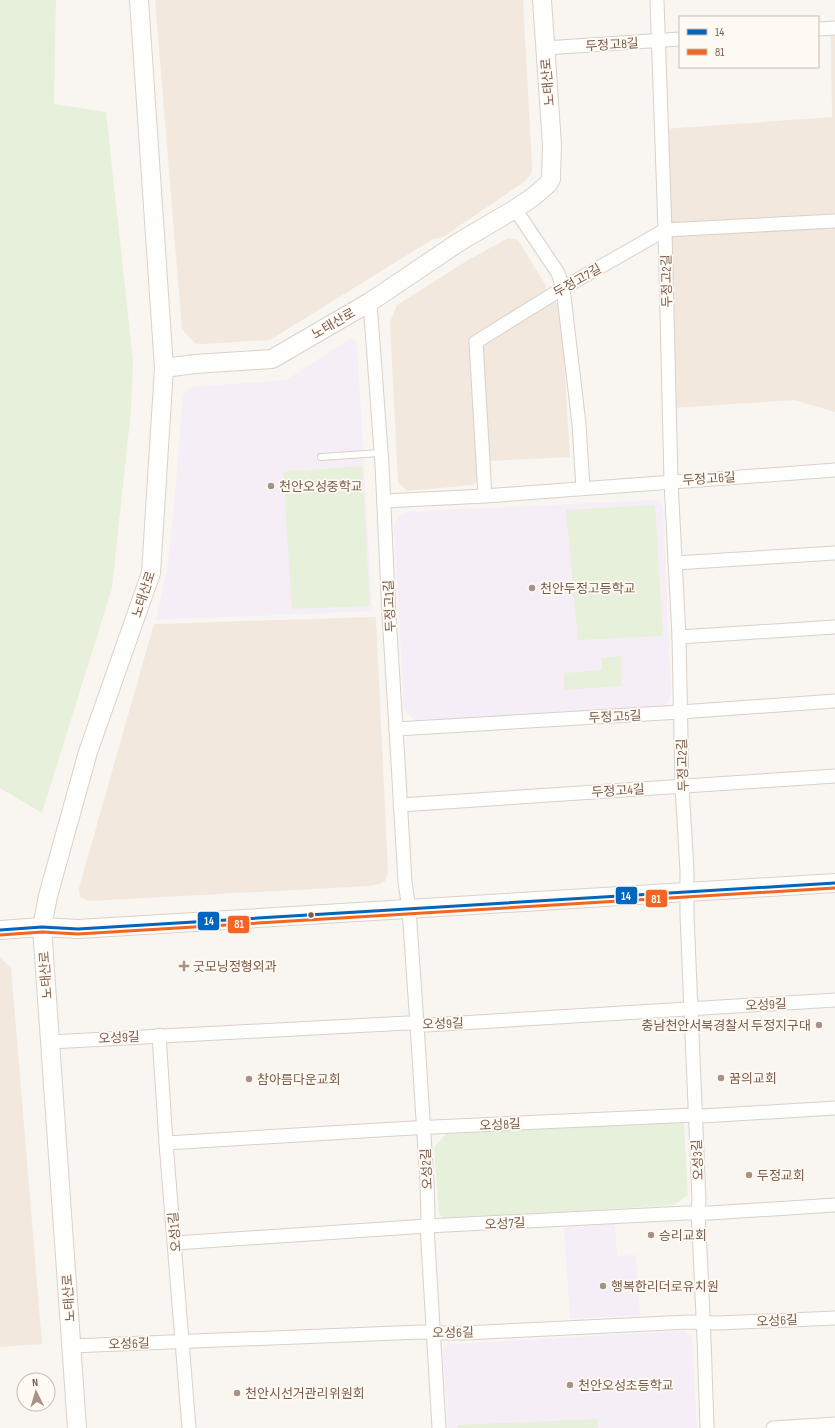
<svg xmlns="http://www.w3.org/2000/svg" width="835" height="1428" viewBox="0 0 835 1428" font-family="'Sofia Sans Condensed','Noto Sans KR',sans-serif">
  <rect width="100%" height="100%" fill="#f9f5f0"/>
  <g fill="#f2e8de">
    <polygon points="155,0 523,0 532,166 531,174 524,182 443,237 433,239 270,340 201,344 195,343 182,329"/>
    <polygon points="831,36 835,36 835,217 672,225 668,220 665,129 832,117"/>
    <polygon points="835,226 835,412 795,400 673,408 669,240 673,234"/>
    <polygon points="508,238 518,240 546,286 545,295 471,341 478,480 473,485 407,491 398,482 390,322 397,305 465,262"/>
    <polygon points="555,301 561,312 570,457 490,461 482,347 549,303"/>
    <polygon points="376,617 388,872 385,881 380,884 368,886 89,901 80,897 79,888 154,624"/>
    <polygon points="0,957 11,968 42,1344 0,1347"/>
  </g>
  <g fill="#f6eef6">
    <polygon points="354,339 357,343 372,611 156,620 167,570 173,518 183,395 188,389 194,387 286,380 346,341"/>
    <polygon points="653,500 659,501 663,507 671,691 669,701 664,709 419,724 407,713 404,709 394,524 399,516 405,512"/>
    <polygon points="615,1224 617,1256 636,1255 640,1315 570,1319 564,1227"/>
    <polygon points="684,1331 692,1337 697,1428 448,1428 443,1351 446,1346 450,1344"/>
  </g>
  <g fill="#e7f0db">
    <polygon points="0,0 56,0 54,104 106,112 133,361 131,410 112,588 42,813 0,788"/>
    <polygon points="362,466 370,606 292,609 283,472"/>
    <polygon points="655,505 663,636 578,640 566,510"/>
    <polygon points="621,656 622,686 564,690 564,673 602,670 602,658"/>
    <polygon points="680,1122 684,1125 688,1195 674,1205 445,1219 439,1214 434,1148 446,1134"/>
    <polygon points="598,1419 598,1428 458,1428 457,1425"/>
  </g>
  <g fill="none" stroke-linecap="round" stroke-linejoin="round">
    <g stroke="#d7d1cb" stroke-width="8">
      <polyline id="lane" points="321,457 380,453"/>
    </g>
    <g stroke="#d7d1cb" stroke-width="15">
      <g id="street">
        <path d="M657 0 665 230 671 481 679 637 682 786 687 871V915L699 1200 698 1213C702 1285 705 1356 707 1428"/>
        <polyline points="818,29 835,28"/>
        <polyline points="545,48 680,39"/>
        <polyline points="515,209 558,273 563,288 579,424 583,488"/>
        <polyline points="370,302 382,465 389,615 398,762 405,882 409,909 417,1025 427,1182 428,1217 427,1226 439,1428"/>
        <polyline points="485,496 476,342 563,288 665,230 835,221"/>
        <polyline points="384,501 485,496 835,470"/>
        <polyline points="675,563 835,553"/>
        <polyline points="679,637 835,627"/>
        <polyline points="396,729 680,712 835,701"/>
        <polyline points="400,805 835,776"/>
        <polyline points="159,1035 166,1143 189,1428"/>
        <polyline points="50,1042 407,1023 427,1025 835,1000"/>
        <polyline points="166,1143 412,1128 695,1115 702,1116 835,1108"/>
        <polyline points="175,1243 427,1226 686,1213 710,1213 835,1205"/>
        <polyline points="71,1346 421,1332 434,1333 465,1333 688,1322 719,1323 835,1318"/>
        <polyline points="773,1428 835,1424"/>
      </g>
    </g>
    <g stroke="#d9d2cb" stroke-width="20">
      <g id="secondary">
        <polyline points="164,368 195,364 272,359 370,302 459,242 515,209 533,197 548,184 551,179 552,145 542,0"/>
        <polyline points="0,930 42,927 78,929 835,883"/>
        <polyline points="77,1428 42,927 48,896 88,752 151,573 164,368 139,0"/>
      </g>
    </g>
    <use href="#lane" stroke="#fefefd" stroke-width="6"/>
    <use href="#street" stroke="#fefefd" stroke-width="13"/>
    <use href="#secondary" stroke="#fefefd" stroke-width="18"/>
    <g stroke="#fffaf3" stroke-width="6">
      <polyline id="bus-1" points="0,930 42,927 78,929 835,883"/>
    </g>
    <g stroke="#fffaf3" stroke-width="6">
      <polyline id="bus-2" points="0,935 42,932 78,934 835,888"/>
    </g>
    <use href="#bus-1" stroke="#0065bd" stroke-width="3"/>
    <use href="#bus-2" stroke="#f26522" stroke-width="3"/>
  </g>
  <g fill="#a69286" stroke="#fffaf3" stroke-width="1.5">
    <circle cx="271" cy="486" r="4"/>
    <circle cx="532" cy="588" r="4"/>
    <path d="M182 960h4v4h4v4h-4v4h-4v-4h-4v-4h4z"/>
    <circle cx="819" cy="1025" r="4"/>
    <circle cx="721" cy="1078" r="4"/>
    <circle cx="249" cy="1079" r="4"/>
    <circle cx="749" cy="1175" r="4"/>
    <circle cx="651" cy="1235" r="4"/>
    <circle cx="603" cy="1286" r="4"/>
    <circle cx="570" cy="1385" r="4"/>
    <circle cx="237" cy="1393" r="4"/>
  </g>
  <circle fill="#7a5c4d" stroke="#fffaf3" stroke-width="1.5" cx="311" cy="915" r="3.5"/>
  <g text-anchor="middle" stroke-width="3.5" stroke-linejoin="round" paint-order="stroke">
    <g font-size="13" fill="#7a5c4d" stroke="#fffaf3">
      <text transform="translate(612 44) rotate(-4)" y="5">두정고8길</text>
      <text transform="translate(547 82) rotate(-95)" y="5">노태산로</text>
      <text transform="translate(577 280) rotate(-30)" y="5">두정고7길</text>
      <text transform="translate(666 281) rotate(-91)" y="5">두정고2길</text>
      <text transform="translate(333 323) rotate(-30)" y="5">노태산로</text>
      <text transform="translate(709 478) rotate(-4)" y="5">두정고6길</text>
      <text transform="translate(143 594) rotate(-72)" y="5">노태산로</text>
      <text transform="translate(389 606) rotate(-93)" y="5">두정고1길</text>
      <text transform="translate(615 716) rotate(-3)" y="5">두정고5길</text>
      <text transform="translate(682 765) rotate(-92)" y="5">두정고2길</text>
      <text transform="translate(618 790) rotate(-4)" y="5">두정고4길</text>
      <text transform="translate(45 975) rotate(-94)" y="5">노태산로</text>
      <text transform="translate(766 1004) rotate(-3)" y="5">오성9길</text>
      <text transform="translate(443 1023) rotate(-2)" y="5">오성9길</text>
      <text transform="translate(119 1037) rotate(-3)" y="5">오성9길</text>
      <text transform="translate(500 1124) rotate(-3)" y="5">오성8길</text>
      <text transform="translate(697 1160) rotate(-93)" y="5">오성3길</text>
      <text transform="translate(426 1169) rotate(-93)" y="5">오성2길</text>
      <text transform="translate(505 1223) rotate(-3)" y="5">오성7길</text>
      <text transform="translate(174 1232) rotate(-95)" y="5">오성1길</text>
      <text transform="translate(68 1298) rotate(-94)" y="5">노태산로</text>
      <text transform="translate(777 1320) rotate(-3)" y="5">오성6길</text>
      <text transform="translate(453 1332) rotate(-1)" y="5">오성6길</text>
      <text transform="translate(129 1343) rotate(-2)" y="5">오성6길</text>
    </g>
    <g font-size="13" fill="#7a5c4d" stroke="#fffaf3" text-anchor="start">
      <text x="279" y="491">천안오성중학교</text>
      <text x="540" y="593">천안두정고등학교</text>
      <text x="193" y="971">굿모닝정형외과</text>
      <text x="811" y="1030" text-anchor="end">충남천안서북경찰서 두정지구대</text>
      <text x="729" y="1083">꿈의교회</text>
      <text x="257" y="1084">참아름다운교회</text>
      <text x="757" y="1180">두정교회</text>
      <text x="659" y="1240">승리교회</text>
      <text x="611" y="1291">행복한리더로유치원</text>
      <text x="578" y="1390">천안오성초등학교</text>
      <text x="245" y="1398">천안시선거관리위원회</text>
    </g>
  </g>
  <g stroke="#fffaf3" stroke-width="1.5">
    <rect x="615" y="886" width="23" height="19" rx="4" fill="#0065bd"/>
    <rect x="645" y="889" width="23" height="19" rx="4" fill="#f26522"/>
    <rect x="197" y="911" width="23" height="20" rx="4" fill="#0065bd"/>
    <rect x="227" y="915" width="23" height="19" rx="4" fill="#f26522"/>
  </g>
  <g font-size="11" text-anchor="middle" font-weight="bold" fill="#fff">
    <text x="626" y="900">14</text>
    <text x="656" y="903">81</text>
    <text x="209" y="925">14</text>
    <text x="239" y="928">81</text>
  </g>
  <rect x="679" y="16" width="140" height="52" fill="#fffaf3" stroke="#cabbb1"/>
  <rect x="687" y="29" width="20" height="6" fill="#0065bd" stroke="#cabbb1"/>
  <text x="715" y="36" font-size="12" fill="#7a5c4d">14</text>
  <rect x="687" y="49" width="20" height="6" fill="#f26522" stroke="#cabbb1"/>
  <text x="715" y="56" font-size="12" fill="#7a5c4d">81</text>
  <g transform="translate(36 1392) rotate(355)"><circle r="19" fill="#fffaf3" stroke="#cabbb1"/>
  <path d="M0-3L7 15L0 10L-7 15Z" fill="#a69286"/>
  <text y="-6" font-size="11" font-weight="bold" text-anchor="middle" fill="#7a5c4d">N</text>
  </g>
</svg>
